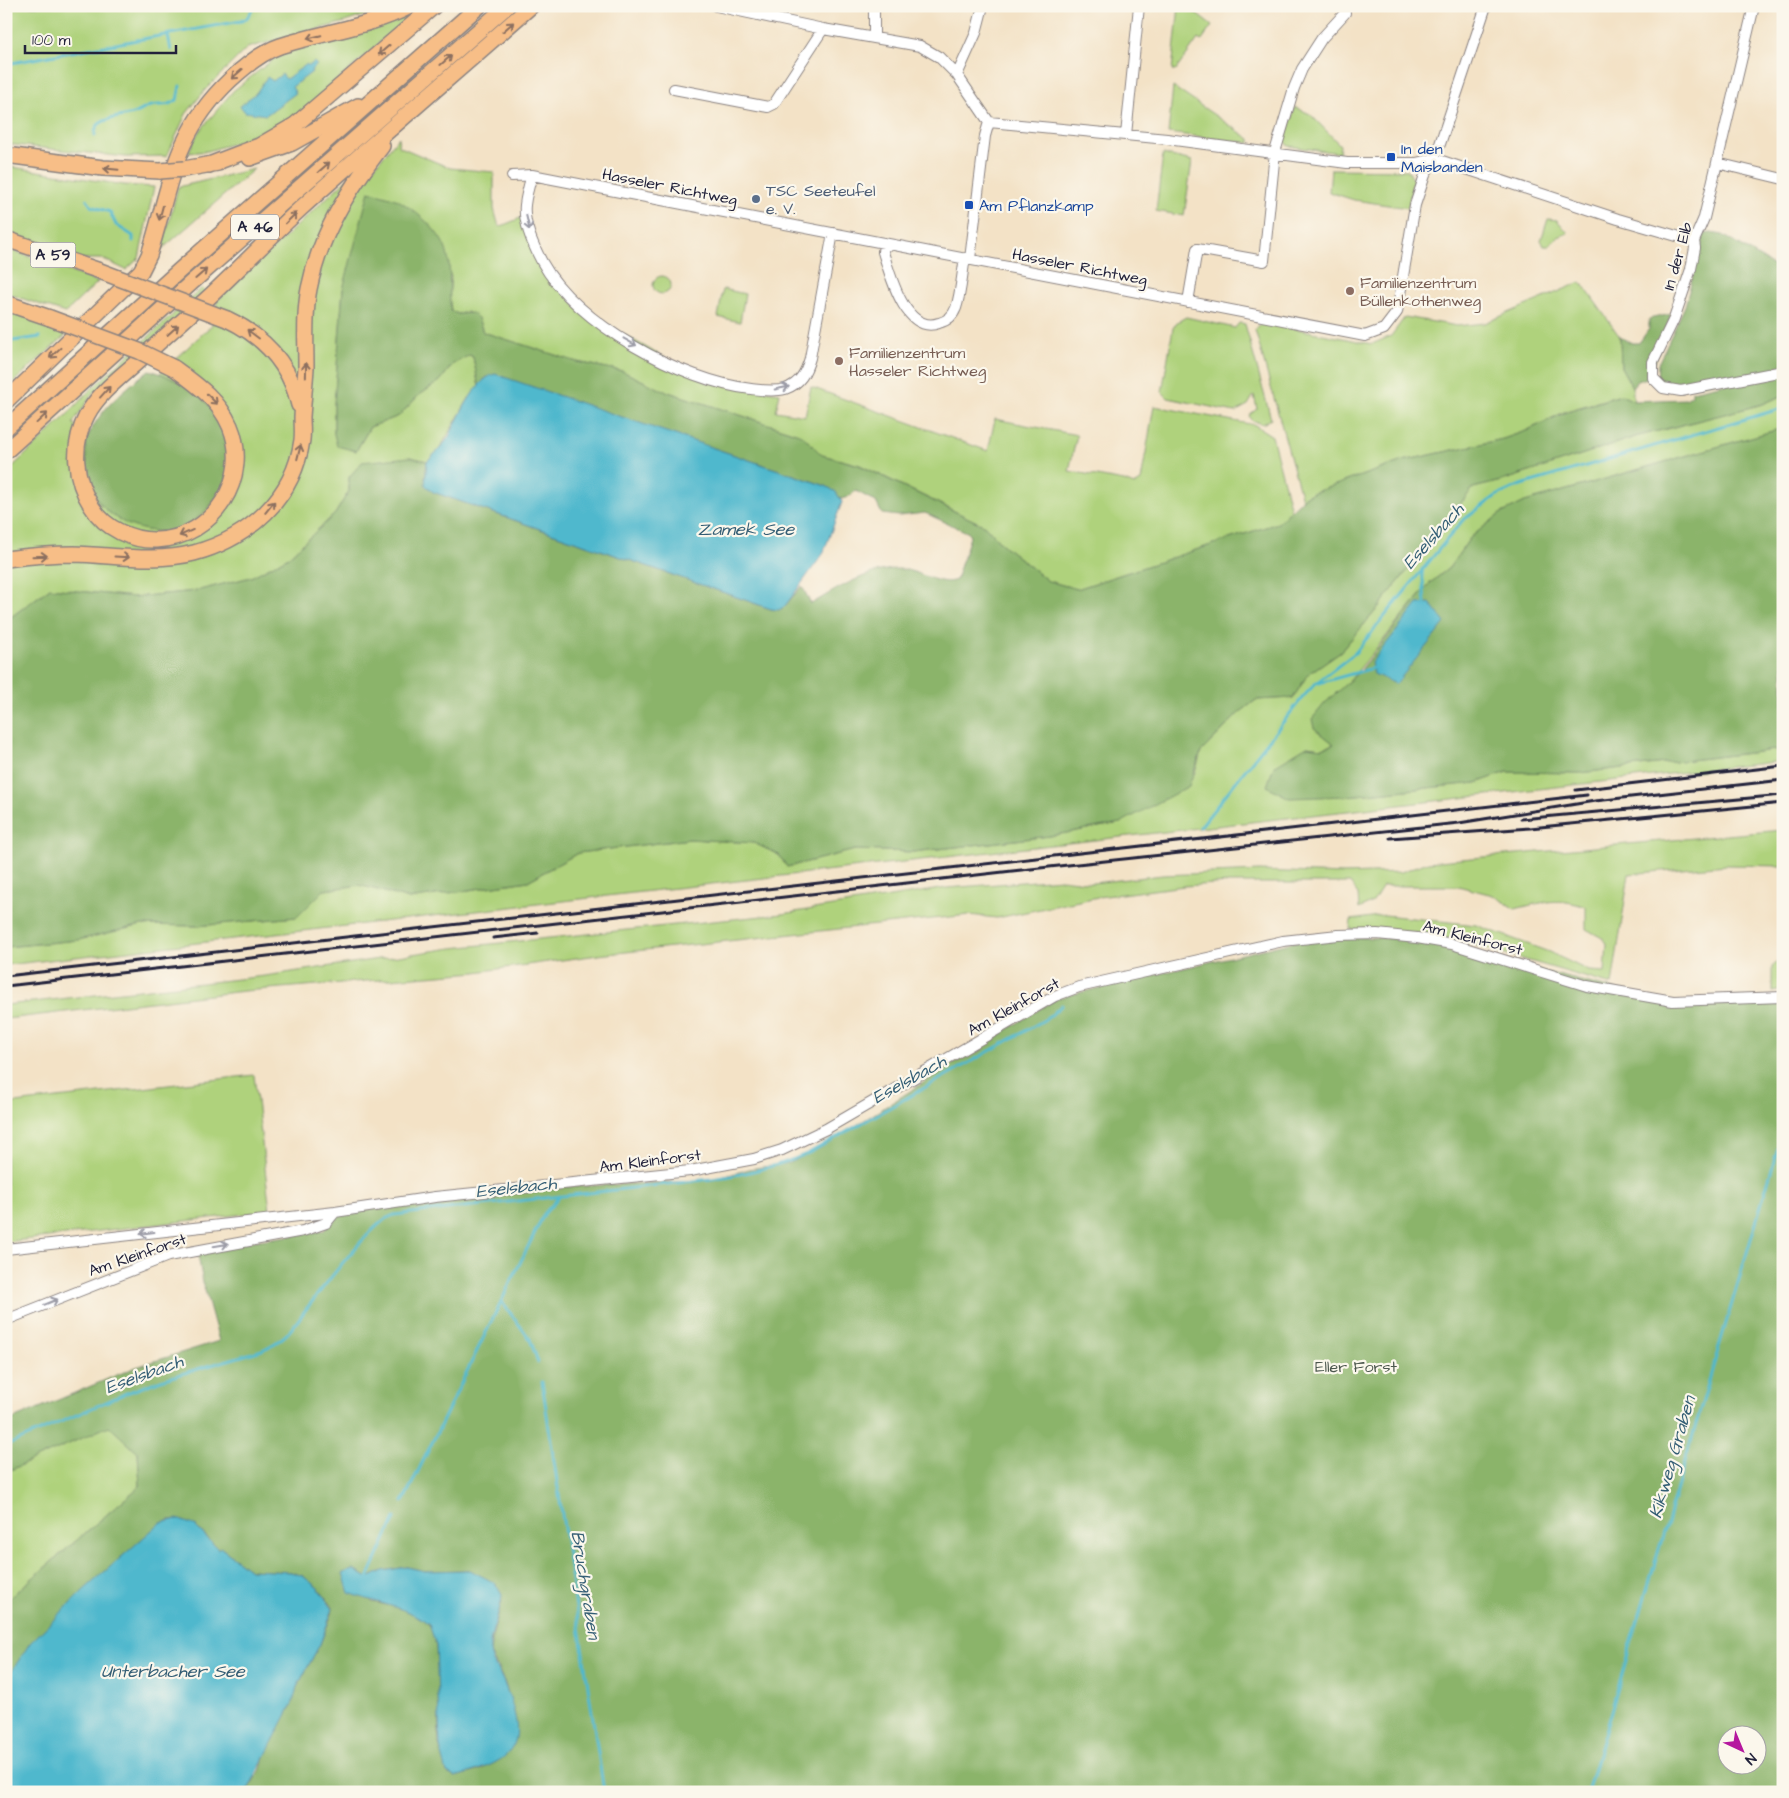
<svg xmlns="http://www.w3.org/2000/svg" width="1789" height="1798" viewBox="0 0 1789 1798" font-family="'Architects Daughter',sans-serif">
  <rect width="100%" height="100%" fill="#fbf7ec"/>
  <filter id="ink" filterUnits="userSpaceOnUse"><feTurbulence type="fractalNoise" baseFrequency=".02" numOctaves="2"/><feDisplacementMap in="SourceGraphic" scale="10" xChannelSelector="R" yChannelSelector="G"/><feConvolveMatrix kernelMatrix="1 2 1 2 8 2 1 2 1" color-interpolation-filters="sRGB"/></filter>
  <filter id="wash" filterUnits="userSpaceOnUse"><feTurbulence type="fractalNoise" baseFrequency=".0096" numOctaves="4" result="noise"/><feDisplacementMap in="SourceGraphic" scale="20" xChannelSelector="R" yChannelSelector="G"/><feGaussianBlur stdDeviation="1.12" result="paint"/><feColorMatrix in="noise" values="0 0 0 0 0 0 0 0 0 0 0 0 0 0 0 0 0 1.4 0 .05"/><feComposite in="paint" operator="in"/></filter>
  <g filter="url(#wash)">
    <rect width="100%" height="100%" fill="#f3e2c6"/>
    <path fill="#afd27b" stroke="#687a5b" d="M 24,6 L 392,6 L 345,22 L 247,48 L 205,90 L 186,114 L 167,156 L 126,157 L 6,144 L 6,10 Z
      M 1179,6 L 1186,6 L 1212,26 L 1201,41 L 1198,39 L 1176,70 L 1172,70 Z
      M 414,12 L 311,104 L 290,120 L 257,136 L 208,151 L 188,153 L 198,133 L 233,91 L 284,51 L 367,29 Z
      M 1173,87 L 1250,139 L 1250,143 L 1168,133 Z
      M 1295,107 L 1310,114 L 1340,145 L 1339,153 L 1288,146 L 1285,141 Z
      M 399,137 L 398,146 L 450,168 L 494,172 L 494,209 L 499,227 L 523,217 L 537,255 L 577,308 L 707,382 L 780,393 L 776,411 L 805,416 L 811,387 L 988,451 L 995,419 L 1077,435 L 1069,471 L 1124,481 L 1134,485 L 1141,481 L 1154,406 L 1255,425 L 1272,436 L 1291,510 L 1278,523 L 1077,589 L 1048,581 L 1002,544 L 985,526 L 860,465 L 822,455 L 802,435 L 662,390 L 622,371 L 577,362 L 483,332 L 478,318 L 467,312 L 458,314 L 451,311 L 449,298 L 451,277 L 434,230 L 397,199 L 343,289 L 334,404 L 334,434 L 356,451 L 370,427 L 399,416 L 418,396 L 440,381 L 453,364 L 469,355 L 473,357 L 479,387 L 469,398 L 439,450 L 427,461 L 410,457 L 349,477 L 349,491 L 335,514 L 287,558 L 251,577 L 196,591 L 134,597 L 50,588 L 11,617 L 6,616 L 6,473 L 67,415 L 89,391 L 202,288 L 206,292 L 93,393 L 73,423 L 87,438 L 87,479 L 101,506 L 188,387 L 160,373 L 212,325 L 217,301 L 348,178 L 361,183 Z
      M 1163,154 L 1192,161 L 1184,216 L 1156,211 Z
      M 6,166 L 124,185 L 154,187 L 139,258 L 126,270 L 103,259 L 82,259 L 6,234 Z
      M 254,169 L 162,249 L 178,187 Z
      M 1331,169 L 1408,170 L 1413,180 L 1408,208 L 1354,200 L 1329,192 Z
      M 1548,219 L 1557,220 L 1568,233 L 1556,238 L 1549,246 L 1544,246 L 1541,240 Z
      M 6,248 L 98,282 L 65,313 L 6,293 Z
      M653 285a9 9 0 1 1 18 0a9 9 0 1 1-18 0Z
      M 1581,282 L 1620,337 L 1621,367 L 1632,387 L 1634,401 L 1621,395 L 1566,411 L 1526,431 L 1503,439 L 1403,461 L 1307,495 L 1302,499 L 1255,330 L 1262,322 L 1372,344 L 1391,336 L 1405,317 L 1457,326 L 1485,323 Z
      M 723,289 L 745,294 L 740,322 L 718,317 Z
      M 6,310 L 33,319 L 66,335 L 9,386 L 6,386 Z
      M 1186,317 L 1235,328 L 1239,323 L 1245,324 L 1271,419 L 1263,424 L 1251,420 L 1249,415 L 1257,409 L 1254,395 L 1248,405 L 1235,412 L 1168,398 L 1162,392 L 1173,328 L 1177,322 Z
      M 1783,395 L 1783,428 L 1525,502 L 1500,514 L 1470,538 L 1449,568 L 1429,584 L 1347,684 L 1315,728 L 1334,744 L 1322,748 L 1307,746 L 1347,796 L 1476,783 L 1507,772 L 1580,773 L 1783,749 L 1783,761 L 6,965 L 6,947 L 78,940 L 142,925 L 197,926 L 297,917 L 324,890 L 360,885 L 409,899 L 528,881 L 578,853 L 690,839 L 754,843 L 779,855 L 787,867 L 855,850 L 913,852 L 1050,836 L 1120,823 L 1195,773 L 1201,752 L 1239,713 L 1256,700 L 1293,698 L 1308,674 L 1341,651 L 1373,614 L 1473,488 L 1502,481 L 1635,437 L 1763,404 Z
      M 1783,830 L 1783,866 L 1726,865 L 1629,874 L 1612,985 L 1461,941 L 1409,932 L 1350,929 L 1351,920 L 1385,915 L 1476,925 L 1549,952 L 1589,971 L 1605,972 L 1607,944 L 1604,939 L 1586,929 L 1586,907 C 1558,897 1543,902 1515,909 L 1493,895 L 1458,886 L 1383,886 L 1373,902 L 1359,909 L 1358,894 L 1350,883 L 1229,883 L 1184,886 L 1098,897 L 997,918 L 969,915 L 598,955 L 476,972 L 244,991 L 6,1019 L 6,1005 L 265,976 L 452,948 L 782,914 L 947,888 L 1061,879 L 1093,883 L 1163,875 L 1260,871 L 1344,874 L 1401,872 L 1428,862 Z
      M 1777,961 L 1783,962 L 1783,990 L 1772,992 L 1772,967 Z
      M 254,1075 L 270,1211 L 6,1242 L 6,1104 Z
      M 109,1425 L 138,1453 L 140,1486 L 6,1601 L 6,1472 Z"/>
    <path fill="#8bb46b" stroke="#566b53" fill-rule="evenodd" d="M 369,191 C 378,194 390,196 398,200 C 416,211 442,232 447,253 C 452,273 448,292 451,311 L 458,314 L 473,313 L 478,318 L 483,332 L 577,362 L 622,371 L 662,390 L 802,435 L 822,455 L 859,465 L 985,526 L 1002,544 L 1048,581 L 1077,589 L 1278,523 L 1307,495 L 1403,461 L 1503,439 L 1526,431 L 1566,412 L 1621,395 L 1634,401 L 1686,399 L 1692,395 L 1692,391 L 1783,371 L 1783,395 L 1763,404 L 1635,437 L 1502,481 L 1473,488 L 1373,614 L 1341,651 L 1308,674 L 1293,698 L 1256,700 L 1239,713 L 1201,752 L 1189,786 L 1120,823 L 1050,836 L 913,852 L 855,850 L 787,867 L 779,855 L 754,843 L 690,839 L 578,853 L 528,881 L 409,899 L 360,885 L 324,890 L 297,917 L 197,926 L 142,925 L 78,940 L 6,947 L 6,616 L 11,617 L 50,588 L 134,597 L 196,591 L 251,577 L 287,558 L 335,514 L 349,491 L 349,477 L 362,462 L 410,457 L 427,461 L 425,479 L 433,492 L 771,609 L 783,608 L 802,586 L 811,604 C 837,589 869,568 900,569 C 918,570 940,587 956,580 L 970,537 L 969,533 L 925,513 L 899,516 L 882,514 L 876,502 L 856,491 L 848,497 L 841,499 L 826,486 L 633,421 L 486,377 L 479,387 L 473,357 L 470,355 L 453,364 L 440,381 L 418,396 L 399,416 L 370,427 L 356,451 L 337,446 L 334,434 L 334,404 L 343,289 Z
      M 1711,233 L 1723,235 L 1783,272 L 1783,369 L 1679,389 L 1657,381 L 1658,364 L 1685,306 L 1704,234 Z
      M 1671,314 L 1650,377 L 1637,381 L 1632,387 L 1621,367 L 1620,337 L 1632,343 L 1639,343 L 1649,329 L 1649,319 Z
      M 149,370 C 183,379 216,402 226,437 C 233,460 229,483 214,501 C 205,512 196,521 183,528 C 174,532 162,533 153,531 C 116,527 83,499 86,459 C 86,452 85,443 88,436 C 101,408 125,389 149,370 Z
      M 1783,428 L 1783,749 L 1580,773 L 1507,772 L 1476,783 L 1347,796 L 1289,798 L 1267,786 L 1274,766 L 1307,746 L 1322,748 L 1334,744 L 1314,728 L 1312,719 L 1325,703 L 1361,670 L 1429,584 L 1449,568 L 1470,538 L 1500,514 L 1525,502 Z
      M 1339,937 L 1416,939 L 1672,1004 L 1783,1000 L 1783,1792 L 246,1792 L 260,1771 L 268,1749 L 293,1702 L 297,1687 L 320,1644 L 332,1614 L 333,1607 L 318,1588 L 303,1576 L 291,1572 L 250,1570 L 221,1548 L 218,1549 C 202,1533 193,1518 168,1520 L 6,1680 L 6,1601 L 140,1486 L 138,1453 L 109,1426 L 6,1472 L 6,1422 L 136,1367 L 219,1341 L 203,1283 L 197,1249 L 323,1231 L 342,1213 L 435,1200 L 563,1187 L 712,1180 L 749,1169 L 789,1163 L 822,1147 L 1057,998 L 1298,941 ZM 407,1567 L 425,1571 L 470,1570 L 502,1601 L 492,1637 L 490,1653 L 504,1681 L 513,1709 L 516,1735 L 484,1769 L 455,1777 L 447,1773 C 446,1763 441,1754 439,1744 C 437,1720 443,1639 428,1624 C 416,1610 389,1605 372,1602 L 354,1570 L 368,1578 L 383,1571 ZM 1726,1736 L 1756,1736 L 1756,1766 L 1726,1766 Z"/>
    <path fill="#4fb8cd" stroke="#386d84" d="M 314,62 L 317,65 L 311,70 L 312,72 L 292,87 L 296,93 L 266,115 L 245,112 L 240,106 L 256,93 L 267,77 L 273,81 L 282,74 L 286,79 L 307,64 L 309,66 Z
      M 495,374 L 826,486 L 836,492 L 842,502 L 823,554 L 785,606 L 779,610 L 771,609 L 433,492 L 425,485 L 427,461 C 435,454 442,447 448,438 C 457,422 475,378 495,374 Z
      M 1430,603 L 1445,623 L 1396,684 L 1374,674 L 1371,663 L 1418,604 Z
      M 177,1519 L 197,1526 L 196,1527 L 218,1549 L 220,1547 L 250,1570 L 291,1572 L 303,1576 L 318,1588 L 333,1609 L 320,1644 L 297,1687 L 293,1702 L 250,1786 L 246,1792 L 6,1792 L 6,1680 L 30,1643 L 85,1589 L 160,1523 Z
      M 407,1567 L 425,1571 L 470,1570 L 495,1583 L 502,1595 C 501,1613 488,1634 490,1651 C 491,1663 500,1672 504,1683 C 530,1746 517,1760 455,1777 L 447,1773 L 440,1747 L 436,1645 L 429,1624 C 409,1607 374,1603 349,1593 L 343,1573 L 354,1570 L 368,1578 L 383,1571 Z"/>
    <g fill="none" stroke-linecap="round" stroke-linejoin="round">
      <path stroke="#4fb8cd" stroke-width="3" d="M 168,35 L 171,50
        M 6,64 L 241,21 L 246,19 L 255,6
        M 95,135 C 93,116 124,118 136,113 C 142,111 145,107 151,106 C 161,104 168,107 177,100 L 180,86
        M 87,199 L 91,206 L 110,212 L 116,225 L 133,236 L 133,241
        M 6,342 L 40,337
        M 1422,569 L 1425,603
        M 1319,683 L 1373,668
        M 1200,827 L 1303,697 L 1316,683 L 1355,653 L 1462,521 L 1496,496 L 1518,486 L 1783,408
        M 501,1301 L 530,1339 L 538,1362
        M 542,1382 L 604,1792
        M 6,1446 L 124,1394 L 161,1380 L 262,1350 C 291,1337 292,1326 311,1303 C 333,1275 358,1241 385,1219 L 394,1215 L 712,1179 C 746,1174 777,1167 809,1153 L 1027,1030 L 1049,1017 L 1062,1005
        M 403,1502 L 544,1214 L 559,1197
        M 368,1578 L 395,1518
        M 1587,1792 L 1783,1131"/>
    </g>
  </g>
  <g filter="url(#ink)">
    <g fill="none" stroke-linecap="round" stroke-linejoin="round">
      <defs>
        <path id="minor" d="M 716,6 L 823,29 L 920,46 L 939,57 L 957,75 L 989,122 L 1167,139 L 1347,163 L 1416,163 L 1433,159 L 1442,161 L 1618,219 L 1694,241
          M 1754,6 L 1704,218 L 1694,241 L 1695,248 L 1691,269 L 1674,319 L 1653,362 L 1653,378 L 1663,388 L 1681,391 L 1783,371
          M 874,37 L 874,6
          M 957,75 L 976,33 L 983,6
          M 674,89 L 768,107 L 774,104 L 823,29
          M 1126,135 L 1139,6
          M 1717,163 L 1783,179
          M 532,175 C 529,185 526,195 525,205 C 523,223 534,247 542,262 C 576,324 682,381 751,389 C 761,390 774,392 785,389 C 800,384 806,372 810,358 L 833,233
          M 512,176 L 532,175 L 1365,336 L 1384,329 L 1397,312 L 1415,205 L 1425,175 L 1439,147 L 1486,6
          M 884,243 L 883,252 C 890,274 905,335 939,323 C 947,321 953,316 956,308 C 961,293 962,274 965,258
          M 970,259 L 985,136 L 989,122
          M 1188,302 L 1197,249 L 1264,261 L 1275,152 L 1294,88 L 1302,69 L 1322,38 L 1345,13
          M 6,1249 L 335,1212 L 435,1197 L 690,1171 L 754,1159 L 782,1150 L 826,1129 L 1055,996 L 1079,987 L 1283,941 L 1338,935 L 1377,934 L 1417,938 L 1452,944 L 1587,986 L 1673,1001 L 1783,997
          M 6,1320 L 168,1256 L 303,1231 L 326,1223 L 335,1212"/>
        <path id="highway" d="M 6,155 L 103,168 L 160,171
          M 250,158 L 292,143 L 358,106
          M 209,165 L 259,146 L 295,125 L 434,6
          M 184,169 L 218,163
          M 6,239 L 100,271
          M 6,303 L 50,318
          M 227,319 C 265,337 290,364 299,405
          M 174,368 C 196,384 219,400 230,426 C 252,478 213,538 157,540 C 133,541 105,529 92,507 C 74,479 71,445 87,415 C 98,394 118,379 136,363 C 160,341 184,320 208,298 C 239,269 269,238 300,209 C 376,140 454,74 531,6
          M 6,401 L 141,271 L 149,255 C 171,185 173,134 230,80 C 244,67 262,52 280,46 C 323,32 370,27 410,6
          M 6,428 L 179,271 L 479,6
          M 6,451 L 191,283 L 507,6
          M 6,559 C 29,556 51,554 74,554 C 114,555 155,563 194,553 C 249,538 294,498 302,440 C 303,432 302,424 302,417 C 303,401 305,384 306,368 C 306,342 304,314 309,289 C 320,234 348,190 382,146"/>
      </defs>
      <use href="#minor" stroke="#8a8280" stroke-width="12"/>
      <use href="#highway" stroke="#8a8280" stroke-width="18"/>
      <use href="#minor" stroke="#fff" stroke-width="10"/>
      <use href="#highway" stroke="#f7be87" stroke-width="15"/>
      <path stroke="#22223b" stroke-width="3" d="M 1576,790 L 1783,766
        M 1521,819 L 1783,795
        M 1390,838 L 1530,828 L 1783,803
        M 493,938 L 538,933
        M 6,976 L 1587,795
        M 6,986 L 1012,871 L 1459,823 L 1595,801 L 1783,780"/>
      <defs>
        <path id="highway-bridge" d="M 160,171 L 184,169
          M 100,271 L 227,319
          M 50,318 L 139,351 L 174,368"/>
      </defs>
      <use href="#highway-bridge" stroke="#8a8280" stroke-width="18" stroke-linecap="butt"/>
      <use href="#highway-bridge" stroke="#f7be87" stroke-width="15"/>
    </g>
    <defs><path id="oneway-shaft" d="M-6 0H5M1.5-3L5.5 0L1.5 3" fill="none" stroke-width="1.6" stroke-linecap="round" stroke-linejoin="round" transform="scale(1.25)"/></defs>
    <g stroke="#8c7061">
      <use href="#oneway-shaft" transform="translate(508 27) rotate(-41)"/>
      <use href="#oneway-shaft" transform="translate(314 37) rotate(167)"/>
      <use href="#oneway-shaft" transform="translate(384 50) rotate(139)"/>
      <use href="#oneway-shaft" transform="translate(446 60) rotate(-41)"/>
      <use href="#oneway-shaft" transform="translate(237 74) rotate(139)"/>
      <use href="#oneway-shaft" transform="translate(324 167) rotate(-41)"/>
      <use href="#oneway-shaft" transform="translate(111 169) rotate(-175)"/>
      <use href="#oneway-shaft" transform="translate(161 213) rotate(105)"/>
      <use href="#oneway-shaft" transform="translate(291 218) rotate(-44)"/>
      <use href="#oneway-shaft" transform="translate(201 274) rotate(-41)"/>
      <use href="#oneway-shaft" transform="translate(173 330) rotate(-42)"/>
      <use href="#oneway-shaft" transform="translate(253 334) rotate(-143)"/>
      <use href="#oneway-shaft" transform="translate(55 353) rotate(137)"/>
      <use href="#oneway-shaft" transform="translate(306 370) rotate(-89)"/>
      <use href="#oneway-shaft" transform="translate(105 392) rotate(-48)"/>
      <use href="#oneway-shaft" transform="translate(212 399) rotate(45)"/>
      <use href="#oneway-shaft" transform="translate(42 418) rotate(-43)"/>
      <use href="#oneway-shaft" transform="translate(299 452) rotate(-76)"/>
      <use href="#oneway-shaft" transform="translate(270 507) rotate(-51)"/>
      <use href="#oneway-shaft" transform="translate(186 533) rotate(156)"/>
      <use href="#oneway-shaft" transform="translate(40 556) rotate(-2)"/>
      <use href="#oneway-shaft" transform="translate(122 557) rotate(3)"/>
    </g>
    <g stroke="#9c9ca7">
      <use href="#oneway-shaft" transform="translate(528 223) rotate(77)"/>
      <use href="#oneway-shaft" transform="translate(630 342) rotate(29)"/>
      <use href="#oneway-shaft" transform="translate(782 388) rotate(-12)"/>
      <use href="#oneway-shaft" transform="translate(147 1233) rotate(173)"/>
      <use href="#oneway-shaft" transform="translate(221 1245) rotate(-10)"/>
      <use href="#oneway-shaft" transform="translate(51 1302) rotate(-22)"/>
    </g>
  </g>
  <g fill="#1a4fb4" stroke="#fbf7ec" stroke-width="2">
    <rect x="1386" y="152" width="10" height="10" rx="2.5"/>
    <rect x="964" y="200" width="10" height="10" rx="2.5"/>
  </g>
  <circle fill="#5c6f8a" stroke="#fbf7ec" stroke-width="2" cx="756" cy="199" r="5"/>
  <g fill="#8d6e63" stroke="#fbf7ec" stroke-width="2">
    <circle cx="1350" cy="291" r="5"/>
    <circle cx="839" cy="361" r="5"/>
  </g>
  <g text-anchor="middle" stroke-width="4.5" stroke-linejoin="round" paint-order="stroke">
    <g fill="#fbf7ec" stroke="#636270" stroke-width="1">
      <rect x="231" y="214.5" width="48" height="25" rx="4"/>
      <rect x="30.5" y="242.5" width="45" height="25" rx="4"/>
    </g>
    <g font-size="15" font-weight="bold" fill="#22223b">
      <text x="255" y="232">A 46</text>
      <text x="53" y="260">A 59</text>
    </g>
    <g font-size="16" fill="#164399" stroke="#fbf7ec" text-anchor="start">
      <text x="1401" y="154">In den<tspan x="1401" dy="18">Maisbanden</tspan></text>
      <text x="979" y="211">Am Pflanzkamp</text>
    </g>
    <g font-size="16" fill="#22223b" stroke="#fbf7ec">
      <text transform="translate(670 186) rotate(11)" y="6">Hasseler Richtweg</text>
      <text transform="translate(1677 256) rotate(-74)" y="6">In der Elb</text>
      <text transform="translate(1080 266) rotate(11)" y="6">Hasseler Richtweg</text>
      <text transform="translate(1473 937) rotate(14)" y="6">Am Kleinforst</text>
      <text transform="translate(1013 1006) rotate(-29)" y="6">Am Kleinforst</text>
      <text transform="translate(650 1160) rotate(-7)" y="6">Am Kleinforst</text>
      <text transform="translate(137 1254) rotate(-19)" y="6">Am Kleinforst</text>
    </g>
    <g font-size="16" fill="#4e5e75" stroke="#fbf7ec" text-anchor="start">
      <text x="766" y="196">TSC Seeteufel<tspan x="766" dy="18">e. V.</tspan></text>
    </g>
    <g font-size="16" fill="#785e54" stroke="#fbf7ec" text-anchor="start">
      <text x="1360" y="288">Familienzentrum<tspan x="1360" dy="18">Büllenkothenweg</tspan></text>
      <text x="849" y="358">Familienzentrum<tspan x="849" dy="18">Hasseler Richtweg</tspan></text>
    </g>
    <g font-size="16" fill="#4c574e" stroke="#fbf7ec">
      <text x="1356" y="1372">Eller Forst</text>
    </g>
    <g font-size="18" font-style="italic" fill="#345e75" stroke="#fbf7ec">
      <text x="746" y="535">Zamek See</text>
      <text transform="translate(1433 536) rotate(-48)" y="6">Eselsbach</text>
      <text transform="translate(909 1079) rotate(-29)" y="6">Eselsbach</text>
      <text transform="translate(516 1187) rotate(-6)" y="6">Eselsbach</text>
      <text transform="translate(144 1374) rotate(-20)" y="6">Eselsbach</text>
      <text transform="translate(1672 1457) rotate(-74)" y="6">Kikweg Graben</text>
      <text transform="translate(586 1585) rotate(81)" y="6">Bruchgraben</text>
      <text x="173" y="1677">Unterbacher See</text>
    </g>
  </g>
  <rect width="1789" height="1798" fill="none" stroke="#fbf7ec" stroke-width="25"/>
  <g transform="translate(1742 1750) rotate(136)"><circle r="24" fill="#fbf7ec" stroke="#a4a2a5"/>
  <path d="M0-4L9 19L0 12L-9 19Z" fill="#b5179e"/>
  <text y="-8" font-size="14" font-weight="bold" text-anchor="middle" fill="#22223b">N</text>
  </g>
  <path d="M25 45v8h151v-8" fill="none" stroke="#22223b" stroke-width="2.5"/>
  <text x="32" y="45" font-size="15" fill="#22223b" stroke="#fbf7ec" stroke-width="4" paint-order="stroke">100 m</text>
</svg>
